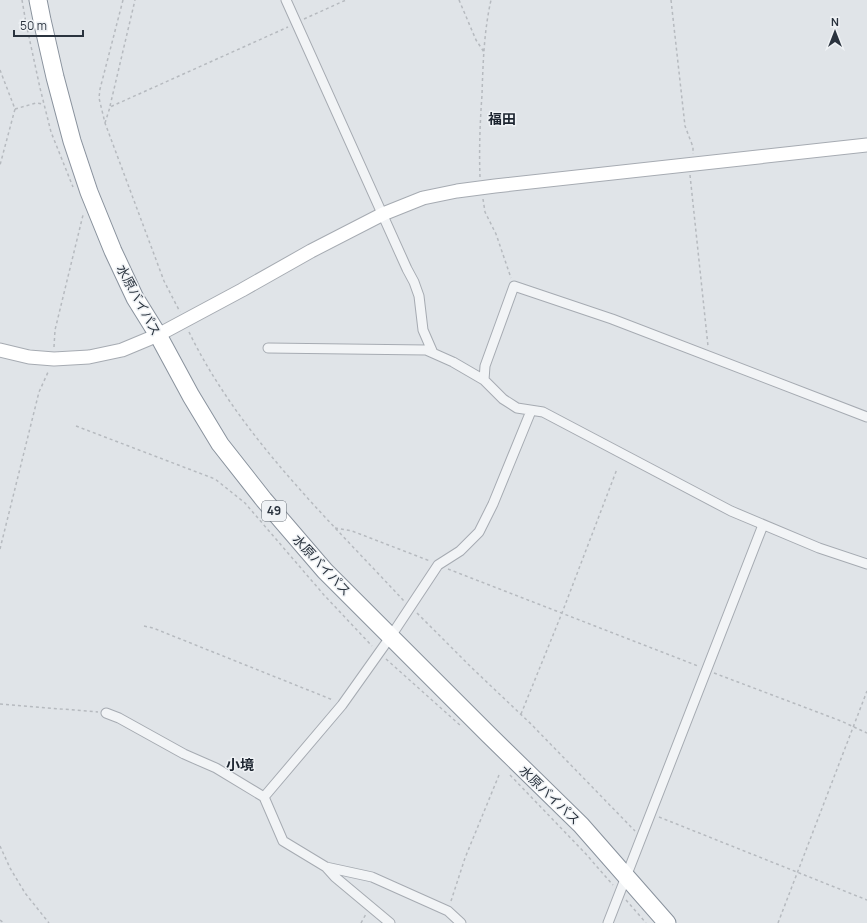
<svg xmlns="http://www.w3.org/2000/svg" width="867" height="923" viewBox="0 0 867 923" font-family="Manrope,'Noto Sans JP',sans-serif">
  <rect width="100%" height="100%" fill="#e0e4e8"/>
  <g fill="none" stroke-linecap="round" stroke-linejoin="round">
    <defs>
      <path id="street" d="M 286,0 L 407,269 L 414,282 L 419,296 L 423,330 L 433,353
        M 268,348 L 426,350 L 453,362 L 484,380 L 503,399 L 517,408 L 543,412 L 731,511 L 819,548 L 867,564
        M 484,380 L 485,366 L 514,286 L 612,319 L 867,417
        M 106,713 L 119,718 L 184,754 L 216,768 L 264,797 L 283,841 L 326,867 L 372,877 L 448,911 L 461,923
        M 264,797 L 342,705 L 391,636 L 438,565 L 460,551 L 479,532 L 493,504 L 531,411
        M 326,867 L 335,877 L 390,923
        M 608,923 L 763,525"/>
      <path id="secondary" d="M 0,350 L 29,357 L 54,359 L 89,357 L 122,350 L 158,335 L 242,290 L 311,251 L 383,214 L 423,198 L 457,191 L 495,186 L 867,145"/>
      <path id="highway" d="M 38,0 L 42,20 L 55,77 L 72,141 L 89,192 L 113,251 L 135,298 L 158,335 L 191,396 L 220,444 L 264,500 L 325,571 L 489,735 L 581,825 L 667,923"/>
    </defs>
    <use href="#street" stroke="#a6abb2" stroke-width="11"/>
    <use href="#secondary" stroke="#a6abb2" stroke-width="15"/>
    <use href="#highway" stroke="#89929d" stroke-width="19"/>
    <path stroke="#b6babf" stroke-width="1.5" stroke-dasharray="3 3" stroke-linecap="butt" d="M 22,0 L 26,23 L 40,88 L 51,132 L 73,187
      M 123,0 L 100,89 L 99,98 L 105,123 L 164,281 L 180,312
      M 459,0 L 476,40 L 484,52
      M 671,0 L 685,126 L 693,147 L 693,154
      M 304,19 L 346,0
      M 0,70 L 15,109 L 0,165
      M 110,106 L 135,0
      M 15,109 L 36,103 L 44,104
      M 105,123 L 110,107 L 288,27
      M 690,175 L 708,346
      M 480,177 C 479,150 480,122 482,95 C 483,63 484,31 491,0
      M 483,199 L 485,212 L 496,234 L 511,278
      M 189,332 C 239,435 327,518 404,601
      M 54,347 L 55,330 L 83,215
      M 76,426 L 215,479 L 245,503 L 324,595 L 372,646
      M 335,528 L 352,531 L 430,561
      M 0,549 L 39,392 L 49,370
      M 448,569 L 698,666
      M 417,613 L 472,668 L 531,724 L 635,831
      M 144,626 L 153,628 L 333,700
      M 386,659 L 461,726
      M 714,673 L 841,721 L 867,733
      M 0,704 L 98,712
      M 521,714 L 562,613 L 617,469
      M 510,775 L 585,853 L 613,885
      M 659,817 L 867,900
      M 0,846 L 10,868 L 25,893 L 49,923
      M 626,900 L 646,923
      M 451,901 L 465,858 L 499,775
      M 0,920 L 4,923
      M 361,923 L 366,914
      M 778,923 L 867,691"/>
    <use href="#street" stroke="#f2f4f6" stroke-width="9"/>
    <use href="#secondary" stroke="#fff" stroke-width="13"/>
    <use href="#highway" stroke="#fff" stroke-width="17"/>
  </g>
  <g text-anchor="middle" stroke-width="3" stroke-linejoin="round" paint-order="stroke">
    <rect fill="#eff2f5" stroke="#656c75" stroke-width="1" x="262" y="501" width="24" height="20" rx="3"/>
    <g font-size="12" font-weight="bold" fill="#2a333e">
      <text x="274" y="515">49</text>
    </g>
    <g font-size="13" fill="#2a333e" stroke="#eff2f5">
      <text transform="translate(139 300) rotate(62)" y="5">水原バイパス</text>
      <text transform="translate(322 565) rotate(47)" y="5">水原バイパス</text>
      <text transform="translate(550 795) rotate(44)" y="5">水原バイパス</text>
    </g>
    <g font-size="14" font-weight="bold" fill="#1c242f" stroke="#eff2f5">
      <text x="502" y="124">福田</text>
      <text x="240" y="770">小境</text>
    </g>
  </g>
  <g transform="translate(835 32)" stroke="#eff2f5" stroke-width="3" paint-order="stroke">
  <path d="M0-3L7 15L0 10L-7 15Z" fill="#2a333e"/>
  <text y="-6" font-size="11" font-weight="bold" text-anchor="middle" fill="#2a333e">N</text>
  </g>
  <path d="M14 30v6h69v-6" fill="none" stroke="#2a333e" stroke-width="2"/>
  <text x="20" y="30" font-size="12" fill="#2a333e" stroke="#eff2f5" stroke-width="3" paint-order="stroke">50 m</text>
</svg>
